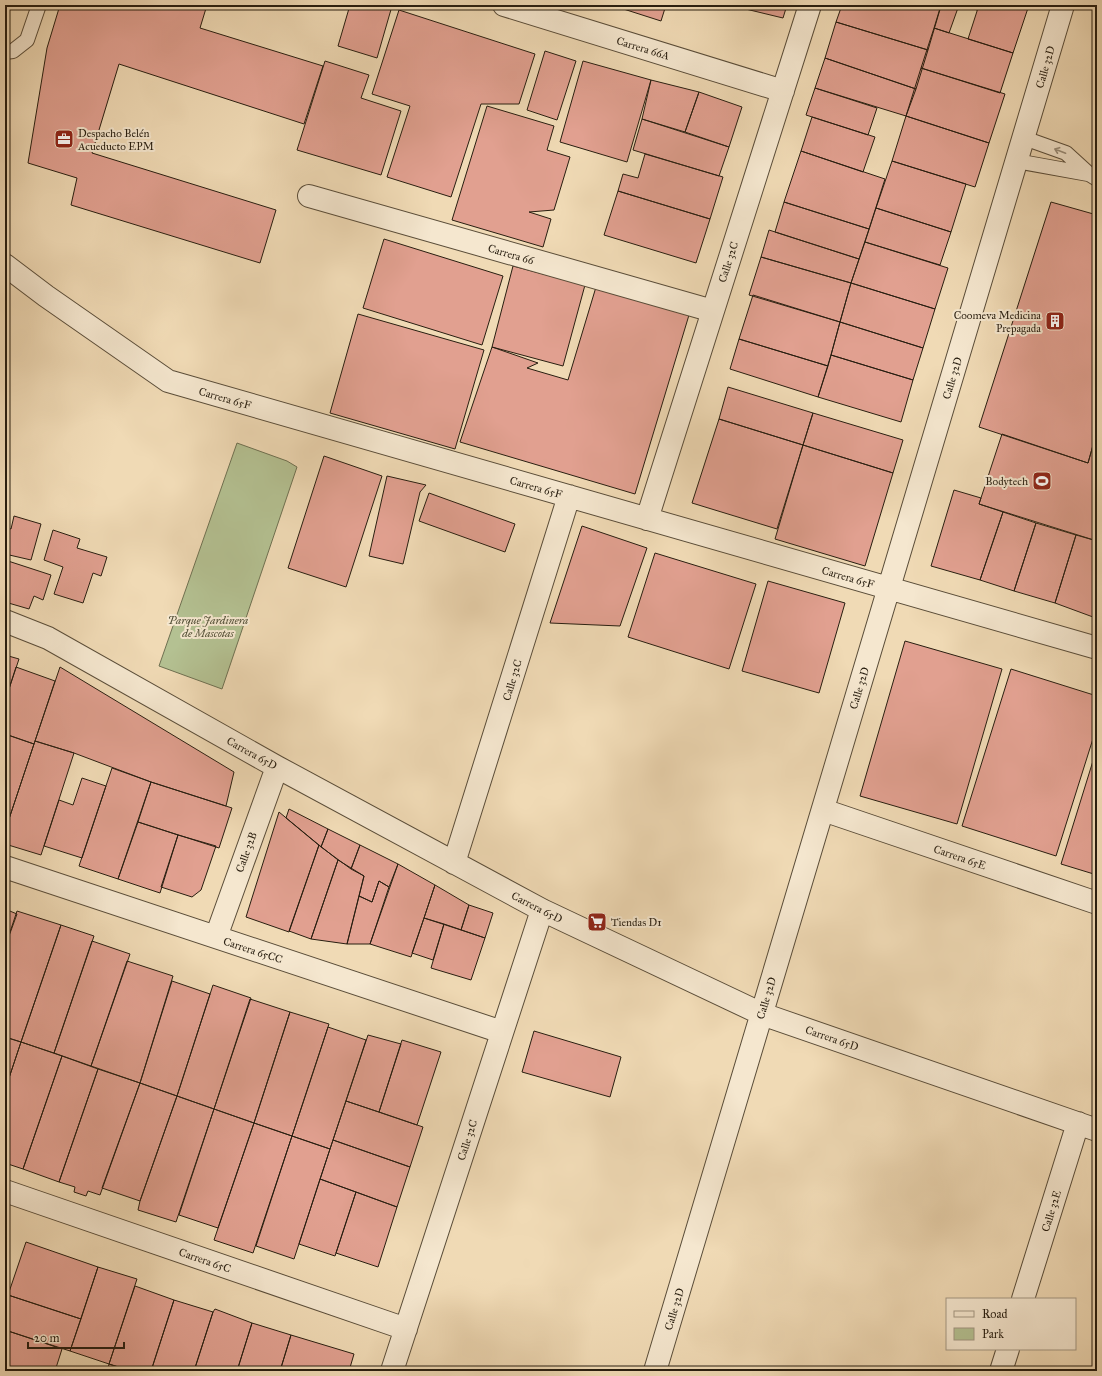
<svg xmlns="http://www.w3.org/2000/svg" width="1102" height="1376" viewBox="0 0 1102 1376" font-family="'IM FELL Great Primer',serif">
  <rect width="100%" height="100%" fill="#f0dab5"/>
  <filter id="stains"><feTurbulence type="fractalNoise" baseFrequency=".005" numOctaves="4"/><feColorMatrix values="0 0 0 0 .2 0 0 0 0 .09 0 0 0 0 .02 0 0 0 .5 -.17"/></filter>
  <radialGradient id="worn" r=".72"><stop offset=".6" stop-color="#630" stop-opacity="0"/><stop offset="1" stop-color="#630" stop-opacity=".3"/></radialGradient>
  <path fill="#b4c192" stroke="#6e7051" d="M 237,443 L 287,461 L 297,467 L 222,689 L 159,666 Z"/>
  <path fill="#e1a090" stroke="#281e10" d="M 60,5 L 207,5 L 200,28 L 323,66 L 304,124 L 119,64 L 92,153 L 276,210 L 260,263 L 71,205 L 77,178 L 28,163 L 47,48 Z
    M 350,5 L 388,5 L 392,6 L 377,58 L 338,46 Z
    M 611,5 L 666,5 L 661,21 Z
    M 729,5 L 787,5 L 783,18 Z
    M 842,5 L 939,5 L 941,6 L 928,50 L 836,22 Z
    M 941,5 L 959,5 L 949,33 L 934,28 Z
    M 962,5 L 979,5 L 977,10 Z
    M 979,5 L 1029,5 L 1013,53 L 968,39 Z
    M 399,10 L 535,54 L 519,104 L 481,104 L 451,197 L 387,177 L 410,106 L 372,94 Z
    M 836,22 L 928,50 L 916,89 L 825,58 Z
    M 934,28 L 1013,53 L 1000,93 L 921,68 Z
    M 545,51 L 576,61 L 557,120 L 527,110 Z
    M 825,58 L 916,89 L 906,116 L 815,88 Z
    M 325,61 L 369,75 L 361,98 L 401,111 L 381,175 L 297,150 Z
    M 583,61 L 651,80 L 627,162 L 560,142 Z
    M 921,68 L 1005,94 L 989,143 L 906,116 Z
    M 651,80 L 699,92 L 685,132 L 642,119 Z
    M 815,88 L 877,108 L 868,135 L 806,115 Z
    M 699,92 L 742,107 L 729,147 L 685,132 Z
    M 487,106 L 554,126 L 547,150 L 570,157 L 554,210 L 529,212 L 551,219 L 543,247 L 452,220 Z
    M 906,116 L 989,143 L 975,187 L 892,161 Z
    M 812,117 L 875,137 L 863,172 L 801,151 Z
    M 642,119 L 729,147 L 719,176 L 633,150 Z
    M 801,151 L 885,179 L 869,229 L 784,202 Z
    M 645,154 L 723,177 L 710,219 L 618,191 L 623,174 L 638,178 Z
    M 892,161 L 966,184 L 951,232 L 876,208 Z
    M 618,191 L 710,219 L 696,263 L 604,235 Z
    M 784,202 L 869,229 L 859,259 L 775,232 Z
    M 1051,202 L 1097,215 L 1097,431 L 1088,463 L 979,427 Z
    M 876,208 L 951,232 L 940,265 L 865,242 Z
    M 769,230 L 859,259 L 851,283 L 761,257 Z
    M 384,239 L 503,276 L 482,345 L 363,308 Z
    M 865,242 L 948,268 L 935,309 L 851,283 Z
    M 761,257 L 851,283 L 840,322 L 749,295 Z
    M 513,266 L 585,285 L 563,366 L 492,347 Z
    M 851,283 L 935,309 L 923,348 L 840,322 Z
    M 596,287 L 689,315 L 635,494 L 460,442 L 492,347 L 538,363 L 527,368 L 568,380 Z
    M 753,295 L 840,322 L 828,366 L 739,339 Z
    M 358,314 L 484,350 L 455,449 L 330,413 Z
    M 840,322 L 923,348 L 913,380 L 831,355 Z
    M 739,339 L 828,366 L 818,397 L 730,369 Z
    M 831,355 L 913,380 L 901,422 L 818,397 Z
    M 728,387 L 813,413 L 803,445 L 719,419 Z
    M 813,413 L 903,440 L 893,473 L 803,445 Z
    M 719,419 L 803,445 L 777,529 L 692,503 Z
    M 1097,431 L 1097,541 L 979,504 L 1002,434 L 1088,463 Z
    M 803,445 L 893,473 L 865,566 L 775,539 Z
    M 324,456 L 382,476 L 346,587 L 288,568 Z
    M 387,476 L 426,485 L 420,492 L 403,564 L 369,556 Z
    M 954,490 L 981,498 L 979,504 L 1003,512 L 980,580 L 931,566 Z
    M 429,493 L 515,524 L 505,552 L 419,521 Z
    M 1003,512 L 1036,523 L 1014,591 L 980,580 Z
    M 14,516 L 41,524 L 31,560 L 5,554 L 5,527 L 11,529 Z
    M 1036,523 L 1076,535 L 1055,603 L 1014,591 Z
    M 582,526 L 647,548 L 620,626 L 550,623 Z
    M 53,530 L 80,539 L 77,548 L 107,557 L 101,576 L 93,573 L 83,603 L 54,594 L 63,567 L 44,560 Z
    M 1076,535 L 1097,541 L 1097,605 L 1093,617 L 1055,603 Z
    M 655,553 L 756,584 L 729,669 L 628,637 Z
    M 5,560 L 51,575 L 43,600 L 34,596 L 29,609 L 5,602 Z
    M 768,581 L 845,603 L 819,693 L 742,671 Z
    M 1097,605 L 1097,618 L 1093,617 Z
    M 905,641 L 1002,669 L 957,824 L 860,796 Z
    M 5,655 L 19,659 L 5,701 Z
    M 16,667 L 55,681 L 34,744 L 5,734 L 5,701 Z
    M 60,667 L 234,772 L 226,806 L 151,782 L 74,753 L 35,741 Z
    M 1011,669 L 1097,696 L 1097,726 L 1056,856 L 962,826 Z
    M 5,734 L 34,744 L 5,831 Z
    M 35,741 L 74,753 L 41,855 L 5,844 L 5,831 Z
    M 1097,748 L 1097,875 L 1061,864 Z
    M 112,768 L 151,782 L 118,879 L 79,866 Z
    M 82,778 L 106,786 L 82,858 L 44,846 L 59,800 L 73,805 Z
    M 151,782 L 232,808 L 219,848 L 138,822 Z
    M 289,809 L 328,829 L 321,847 L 286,818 Z
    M 279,812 L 319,845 L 289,932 L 246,917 Z
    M 138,822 L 178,835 L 160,893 L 118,879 Z
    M 328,829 L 360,845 L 351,869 L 321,847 Z
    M 178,835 L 216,846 L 201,890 L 192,897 L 161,887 Z
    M 319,845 L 338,860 L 311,939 L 289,931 Z
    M 360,845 L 398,864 L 389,887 L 379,881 L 372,902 L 359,896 L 364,876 L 351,869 Z
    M 338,860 L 364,876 L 347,944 L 311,939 Z
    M 398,864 L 435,885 L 411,957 L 370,944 Z
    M 379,881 L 389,887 L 370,944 L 347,944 L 359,896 L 372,902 Z
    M 435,885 L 469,905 L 461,930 L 424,918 Z
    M 469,905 L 493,913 L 485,938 L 461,930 Z
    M 5,909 L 17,914 L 5,947 Z
    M 17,911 L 61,925 L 21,1042 L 5,1037 L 5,947 Z
    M 424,918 L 444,924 L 433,960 L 412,953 Z
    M 444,924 L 485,938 L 471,980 L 431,968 Z
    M 61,925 L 94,936 L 54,1053 L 21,1042 Z
    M 92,941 L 130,954 L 91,1066 L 54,1053 Z
    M 127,961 L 173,976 L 140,1083 L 91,1066 Z
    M 172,981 L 210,994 L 177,1096 L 140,1083 Z
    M 213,985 L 251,998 L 214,1109 L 177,1096 Z
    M 250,999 L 290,1012 L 254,1123 L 214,1109 Z
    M 290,1012 L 329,1024 L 292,1136 L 254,1123 Z
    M 328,1027 L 366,1040 L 330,1149 L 292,1136 Z
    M 534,1031 L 621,1057 L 610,1097 L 522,1072 Z
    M 368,1035 L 401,1044 L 379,1112 L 346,1101 Z
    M 5,1037 L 21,1042 L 5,1090 Z
    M 402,1040 L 441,1052 L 417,1125 L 379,1112 Z
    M 21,1042 L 62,1056 L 23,1169 L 5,1163 L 5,1090 Z
    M 62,1056 L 98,1069 L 59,1182 L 23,1169 Z
    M 98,1069 L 140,1083 L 100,1195 L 88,1191 L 86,1196 L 74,1192 L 75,1187 L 59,1182 Z
    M 140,1083 L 177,1096 L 140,1201 L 102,1188 Z
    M 177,1096 L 214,1109 L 176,1222 L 138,1210 L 140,1201 Z
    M 346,1101 L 423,1127 L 410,1167 L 333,1140 Z
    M 214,1109 L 254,1123 L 218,1228 L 179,1215 Z
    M 254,1123 L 292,1136 L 253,1253 L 214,1240 Z
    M 292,1136 L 330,1149 L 294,1259 L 256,1246 Z
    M 333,1140 L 410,1167 L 397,1207 L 320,1179 Z
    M 320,1179 L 356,1192 L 335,1256 L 299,1244 Z
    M 356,1192 L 397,1207 L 378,1267 L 336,1253 Z
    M 26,1242 L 98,1267 L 81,1319 L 8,1295 Z
    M 98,1267 L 137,1279 L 109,1364 L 70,1351 Z
    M 135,1286 L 174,1300 L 151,1371 L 131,1371 L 109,1364 Z
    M 8,1295 L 81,1319 L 70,1351 L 5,1330 L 5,1305 Z
    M 174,1300 L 213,1312 L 194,1371 L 151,1371 Z
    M 215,1309 L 252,1323 L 237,1371 L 194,1371 L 213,1312 Z
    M 252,1323 L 291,1335 L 280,1371 L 237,1371 Z
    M 5,1330 L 62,1349 L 55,1371 L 5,1371 Z
    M 291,1335 L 354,1354 L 349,1371 L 280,1371 Z
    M 109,1364 L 131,1371 L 107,1371 Z"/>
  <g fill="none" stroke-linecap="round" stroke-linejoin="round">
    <defs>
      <path id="service" d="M 5,52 L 13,51 L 27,40 L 39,5
        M 1024,138 L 1066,153 L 1089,174 L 1097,179
        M 1016,161 L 1088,174"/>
      <path id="minor" d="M 504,5 L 783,91
        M 309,196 L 713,311
        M 5,265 L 46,296 L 168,381 L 1097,648
        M 647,519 L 810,5
        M 5,621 L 48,638 L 277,767 L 542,910 L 762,1014 L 1097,1130
        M 823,810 L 1097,903
        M 454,863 L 569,496
        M 5,867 L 502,1032
        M 216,937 L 277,767
        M 5,1191 L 406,1329
        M 1023,1299 L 1078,1123
        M 392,1371 L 542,910
        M 655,1371 L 1063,5
        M 1001,1371 L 1008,1349"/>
    </defs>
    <use href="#service" stroke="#5a4d39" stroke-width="16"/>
    <use href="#minor" stroke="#5a4d39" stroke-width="24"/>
    <use href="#service" stroke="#f5e7cf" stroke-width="14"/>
    <use href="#minor" stroke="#f5e7cf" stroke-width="22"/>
  </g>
  <defs><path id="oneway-shaft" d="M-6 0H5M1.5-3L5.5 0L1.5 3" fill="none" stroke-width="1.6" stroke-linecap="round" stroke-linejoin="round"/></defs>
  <use stroke="#998d79" href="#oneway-shaft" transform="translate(1060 151) rotate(-159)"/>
  <defs>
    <symbol id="office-square" viewBox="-11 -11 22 22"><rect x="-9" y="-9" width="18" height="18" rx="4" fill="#8f2418" stroke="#f5e7cf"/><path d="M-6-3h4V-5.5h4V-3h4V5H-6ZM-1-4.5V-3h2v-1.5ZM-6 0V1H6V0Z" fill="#fff"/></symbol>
    <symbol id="building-square" viewBox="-11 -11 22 22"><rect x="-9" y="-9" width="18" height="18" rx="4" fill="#8f2418" stroke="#f5e7cf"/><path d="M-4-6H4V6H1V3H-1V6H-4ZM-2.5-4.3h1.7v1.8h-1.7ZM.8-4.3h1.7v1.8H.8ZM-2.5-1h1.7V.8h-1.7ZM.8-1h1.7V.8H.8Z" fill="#fff"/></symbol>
    <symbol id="stadium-square" viewBox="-11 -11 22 22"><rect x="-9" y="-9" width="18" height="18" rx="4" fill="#8f2418" stroke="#f5e7cf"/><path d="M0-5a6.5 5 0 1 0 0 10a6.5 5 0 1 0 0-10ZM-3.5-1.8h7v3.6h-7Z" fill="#fff"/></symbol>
    <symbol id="supermarket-square" viewBox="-11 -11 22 22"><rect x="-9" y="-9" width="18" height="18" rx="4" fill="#8f2418" stroke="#f5e7cf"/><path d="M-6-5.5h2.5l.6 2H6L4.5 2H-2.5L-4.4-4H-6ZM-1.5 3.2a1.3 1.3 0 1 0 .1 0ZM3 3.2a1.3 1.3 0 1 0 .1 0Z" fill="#fff"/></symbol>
  </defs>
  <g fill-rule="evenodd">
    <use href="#office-square" x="53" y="128" width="22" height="22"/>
    <use href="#building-square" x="1044" y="310" width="22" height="22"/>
    <use href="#stadium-square" x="1031" y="470" width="22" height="22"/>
    <use href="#supermarket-square" x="586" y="911" width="22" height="22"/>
  </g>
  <g text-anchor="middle" stroke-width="4" stroke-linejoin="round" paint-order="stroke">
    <g font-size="11" fill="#281e10" stroke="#f5e7cf">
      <text transform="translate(643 48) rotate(17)" y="4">Carrera 66A</text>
      <text transform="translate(1045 67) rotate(-74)" y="4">Calle 32D</text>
      <text transform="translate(511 254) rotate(16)" y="4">Carrera 66</text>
      <text transform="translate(728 262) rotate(-72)" y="4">Calle 32C</text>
      <text transform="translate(952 378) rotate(-73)" y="4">Calle 32D</text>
      <text transform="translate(225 398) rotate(16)" y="4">Carrera 65F</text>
      <text transform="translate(536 487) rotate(16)" y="4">Carrera 65F</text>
      <text transform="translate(848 577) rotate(16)" y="4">Carrera 65F</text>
      <text transform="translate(512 680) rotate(-73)" y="4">Calle 32C</text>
      <text transform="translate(859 688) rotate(-73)" y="4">Calle 32D</text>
      <text transform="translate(252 753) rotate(29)" y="4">Carrera 65D</text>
      <text transform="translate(246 852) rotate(-70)" y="4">Calle 32B</text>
      <text transform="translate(960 857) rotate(19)" y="4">Carrera 65E</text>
      <text transform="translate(537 907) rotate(27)" y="4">Carrera 65D</text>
      <text transform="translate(253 950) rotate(18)" y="4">Carrera 65CC</text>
      <text transform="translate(766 998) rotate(-73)" y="4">Calle 32D</text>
      <text transform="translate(832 1038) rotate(19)" y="4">Carrera 65D</text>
      <text transform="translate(467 1140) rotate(-72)" y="4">Calle 32C</text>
      <text transform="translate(1051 1211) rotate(-73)" y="4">Calle 32E</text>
      <text transform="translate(205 1260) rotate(19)" y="4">Carrera 65C</text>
      <text transform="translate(674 1309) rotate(-73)" y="4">Calle 32D</text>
    </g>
    <g font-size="11" fill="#281e10" stroke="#f5e7cf" text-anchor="start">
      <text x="78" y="137">Despacho Belén<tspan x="78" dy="13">Acueducto EPM</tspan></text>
      <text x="1041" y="319" text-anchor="end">Coomeva Medicina<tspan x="1041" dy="13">Prepagada</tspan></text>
      <text x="1028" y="485" text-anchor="end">Bodytech</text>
      <text x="611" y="926">Tiendas D1</text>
    </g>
    <g font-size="11" font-style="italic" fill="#524f37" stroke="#f5e7cf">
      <text x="208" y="624">Parque Jardinera<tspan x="208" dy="13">de Mascotas</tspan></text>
    </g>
  </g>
  <rect width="1102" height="1376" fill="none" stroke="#f0dab5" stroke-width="20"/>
  <rect x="6" y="6" width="1090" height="1364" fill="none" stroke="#281e10" stroke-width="2"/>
  <rect x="10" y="10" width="1082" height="1356" fill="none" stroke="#281e10"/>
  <rect x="946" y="1298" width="130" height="52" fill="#f5e7cf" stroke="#a39783"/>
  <rect x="954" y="1311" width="20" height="6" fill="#f5e7cf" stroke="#a39783"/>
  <text x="982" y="1318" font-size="12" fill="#281e10">Road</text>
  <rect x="954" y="1328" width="20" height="12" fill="#b4c192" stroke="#a39783"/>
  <text x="982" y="1338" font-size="12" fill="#281e10">Park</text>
  <path d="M28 1342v6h96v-6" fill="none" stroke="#281e10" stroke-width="2"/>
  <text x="34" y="1342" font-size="12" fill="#281e10" stroke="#f5e7cf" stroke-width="3" paint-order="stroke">20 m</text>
  <rect width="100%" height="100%" filter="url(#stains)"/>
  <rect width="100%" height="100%" fill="url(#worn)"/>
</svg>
